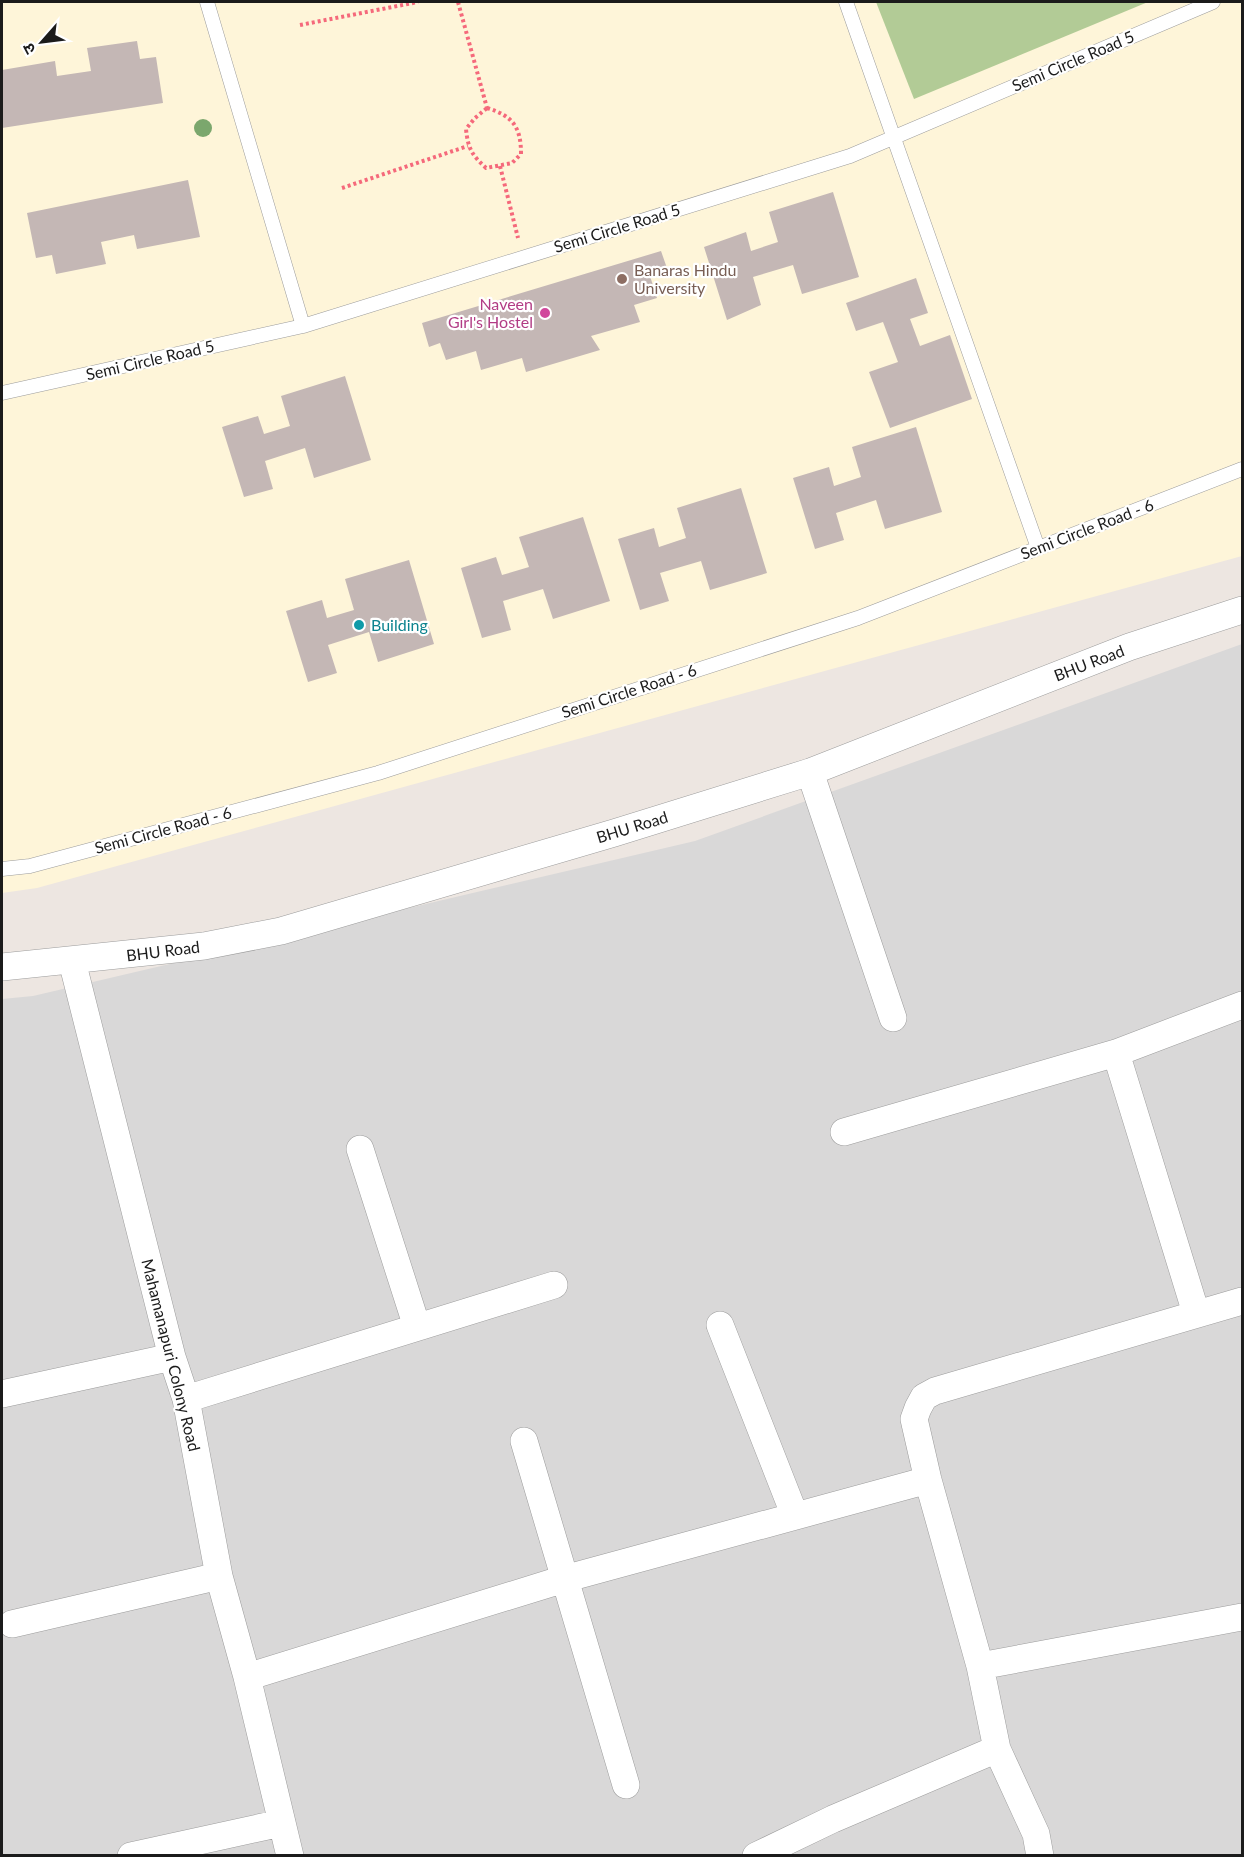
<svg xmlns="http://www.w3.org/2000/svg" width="1244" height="1857" viewBox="0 0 1244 1857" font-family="Lato,'Noto Sans Devanagari',sans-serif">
  <rect width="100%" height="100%" fill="#ede6e1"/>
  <path fill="#d9d8d8" d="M 1242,644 L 1242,1855 L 2,1856 L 2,999 L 33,996 L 695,841 Z"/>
  <path fill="#fef5d9" d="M 2,2 L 1242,2 L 1242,556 L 37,888 L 2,893 Z"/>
  <path fill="#b2cb96" d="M 876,2 L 1148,2 L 914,99 Z"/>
  <path fill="#c4b7b5" d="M 137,41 L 140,59 L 156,57 L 163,103 L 2,128 L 2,70 L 55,61 L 57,76 L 91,71 L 87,48 Z
    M 188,180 L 200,237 L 137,249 L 134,235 L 101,242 L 106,264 L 56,274 L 52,255 L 36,258 L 27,213 Z
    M 833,192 L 859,277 L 802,294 L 793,265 L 753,277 L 761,305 L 727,320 L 704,247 L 746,232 L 751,251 L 778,242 L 769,212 Z
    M 661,251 L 668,271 L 650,276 L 657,298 L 634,305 L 640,322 L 591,336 L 600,350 L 526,372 L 522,358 L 481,370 L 476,351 L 446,360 L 440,343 L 429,347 L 422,323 Z
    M 916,278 L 928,313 L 910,319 L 920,346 L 950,335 L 972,399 L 890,428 L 869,372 L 898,362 L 883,322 L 856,331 L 846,303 Z
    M 345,376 L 371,460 L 314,478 L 305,448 L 265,461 L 273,489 L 244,497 L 222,427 L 258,416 L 264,434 L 290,426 L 281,396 Z
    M 916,427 L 942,512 L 885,529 L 876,500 L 836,513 L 844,540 L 815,549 L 793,478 L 829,467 L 834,486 L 861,477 L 852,447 Z
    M 741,488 L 767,573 L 710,590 L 701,561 L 660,573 L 669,601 L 640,610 L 618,539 L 654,528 L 659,547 L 686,538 L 677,508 Z
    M 583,517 L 610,601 L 553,619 L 543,589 L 503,601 L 511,630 L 482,638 L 461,568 L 496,557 L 502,575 L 529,567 L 519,537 Z
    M 409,560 L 434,644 L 378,662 L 369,632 L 328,645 L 337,673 L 308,682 L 286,611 L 322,600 L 327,618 L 354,610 L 345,579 Z"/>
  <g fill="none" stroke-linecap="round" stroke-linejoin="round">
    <defs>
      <path id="lane" d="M 207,2 L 303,326
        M 846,2 L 1038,548
        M 2,393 L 303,326 L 850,156 L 1213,2
        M 2,869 L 30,866 L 378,773 L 858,618 L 1242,469"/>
      <path id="street" d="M 810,772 L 893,1018
        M 72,961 L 172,1357 L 186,1399 L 219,1576 L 247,1677 L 290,1856
        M 2,967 L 204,946 L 281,931 L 614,833 L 810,772 L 1129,647 L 1242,610
        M 1116,1053 L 1196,1313
        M 844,1132 L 1116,1053 L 1242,1005
        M 360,1149 L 417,1327
        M 1242,1301 L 935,1391 L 924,1397 L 918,1408 L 914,1419 L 928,1480 L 980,1666 L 1242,1617
        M 720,1325 L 795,1516
        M 2,1394 L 172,1357
        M 186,1399 L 554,1285
        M 524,1441 L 626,1785
        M 12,1624 L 219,1576
        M 980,1666 L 997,1749 L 1036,1834 L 1040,1856
        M 247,1677 L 564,1579 L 928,1480
        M 131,1856 L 281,1823
        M 756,1856 L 833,1819 L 997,1749"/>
    </defs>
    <use href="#lane" stroke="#9c9c9c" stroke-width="15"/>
    <use href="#street" stroke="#9c9c9c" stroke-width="28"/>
    <path stroke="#f5697b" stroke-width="4" stroke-dasharray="3 3" stroke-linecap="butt" d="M 458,2 L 487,108
      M 300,25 L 418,2
      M 487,108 C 513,116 521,127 521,154 L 512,163 L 486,168 C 472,155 468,149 466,129 L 475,118 Z
      M 500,166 L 518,238
      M 342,188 L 468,146"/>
    <use href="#lane" stroke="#fff" stroke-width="14"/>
    <use href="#street" stroke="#fff" stroke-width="27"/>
  </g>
  <circle fill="#7ba76d" cx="203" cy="128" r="9"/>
  <circle fill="#8d6e63" stroke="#fff" stroke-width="2" cx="622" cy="279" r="6"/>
  <circle fill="#d1479c" stroke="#fff" stroke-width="2" cx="545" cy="313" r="6"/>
  <circle fill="#0f9aa8" stroke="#fff" stroke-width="2" cx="359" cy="625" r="6"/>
  <g text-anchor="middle" stroke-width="4.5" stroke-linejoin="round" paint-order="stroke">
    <g font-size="16" fill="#1b1b1b" stroke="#fff">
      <text transform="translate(1073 61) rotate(-23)" y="6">Semi Circle Road 5</text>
      <text transform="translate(617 228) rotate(-17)" y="6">Semi Circle Road 5</text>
      <text transform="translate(150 360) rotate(-13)" y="6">Semi Circle Road 5</text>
      <text transform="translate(1087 529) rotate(-21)" y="6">Semi Circle Road - 6</text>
      <text transform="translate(1089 663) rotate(-21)" y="6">BHU Road</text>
      <text transform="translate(629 691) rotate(-18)" y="6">Semi Circle Road - 6</text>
      <text transform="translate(632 827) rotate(-17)" y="6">BHU Road</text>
      <text transform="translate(163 830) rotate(-15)" y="6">Semi Circle Road - 6</text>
      <text transform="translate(163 951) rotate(-7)" y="6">BHU Road</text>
      <text transform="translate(171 1355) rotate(76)" y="6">Mahamanapuri Colony Road</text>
    </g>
    <g font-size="16" fill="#785e54" stroke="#fff" text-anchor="start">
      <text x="634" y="276">Banaras Hindu<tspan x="634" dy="18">University</tspan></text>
    </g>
    <g font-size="16" fill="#b23c85" stroke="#fff" text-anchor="end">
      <text x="533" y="310">Naveen<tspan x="533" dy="18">Girl's Hostel</tspan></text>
    </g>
    <g font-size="16" fill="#0d838f" stroke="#fff" text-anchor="start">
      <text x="371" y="631">Building</text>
    </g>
  </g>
  <rect width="1244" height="1857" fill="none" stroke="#1b1b1b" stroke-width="6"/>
  <g transform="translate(42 42) rotate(242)" stroke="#ffffff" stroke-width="4.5" paint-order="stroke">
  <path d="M0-4.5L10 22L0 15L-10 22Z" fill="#1b1b1b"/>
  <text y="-9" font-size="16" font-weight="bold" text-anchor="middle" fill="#1b1b1b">उ</text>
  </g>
</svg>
